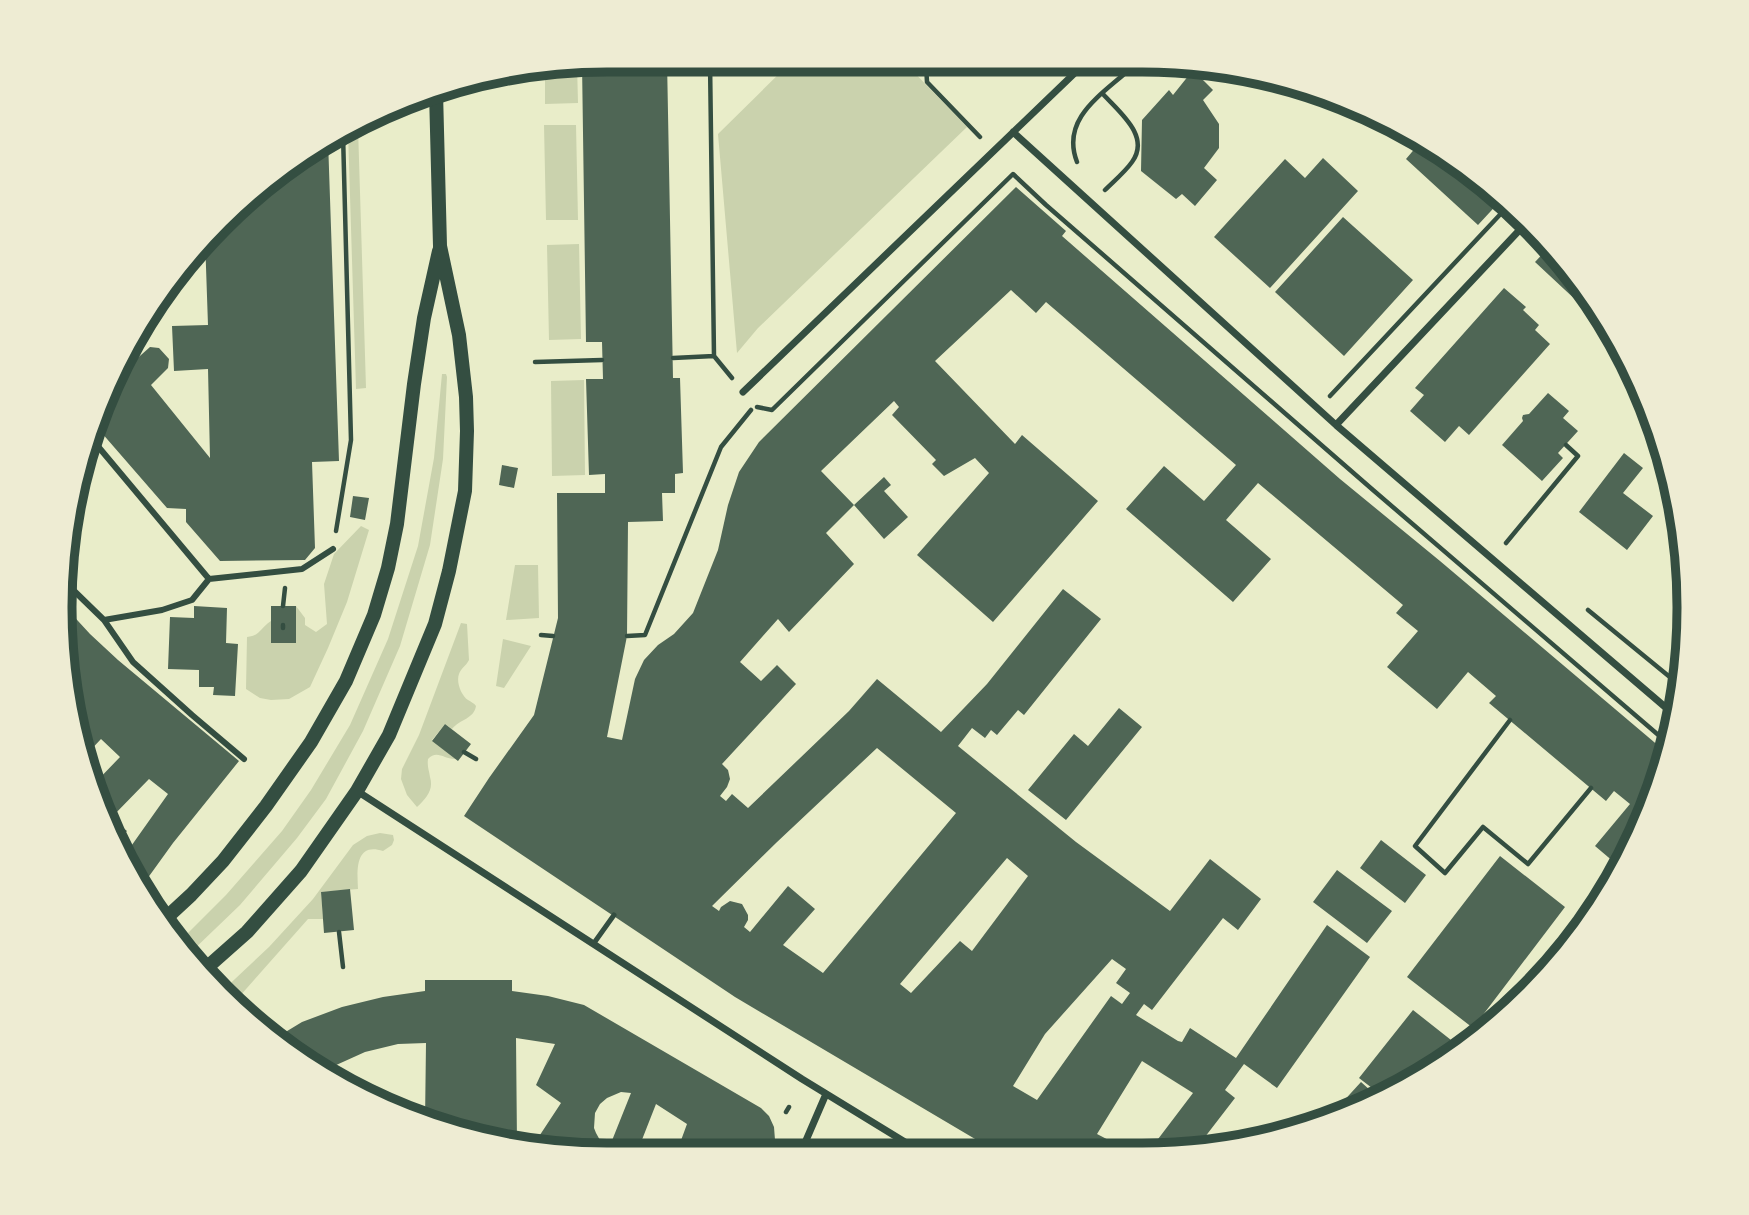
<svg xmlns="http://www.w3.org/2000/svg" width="1749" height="1215" viewBox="0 0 1749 1215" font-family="Arial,sans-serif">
  <rect width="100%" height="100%" fill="#e9edc9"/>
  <path fill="#cad2ad" d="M 791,62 L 906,64 L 967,127 L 758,328 L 737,353 L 718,134 Z
    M 577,64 L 578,103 L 545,104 L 545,68 Z
    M 544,125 L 576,125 L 578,220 L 546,220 Z
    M 358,127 L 366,388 L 356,389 L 348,131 Z
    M 579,244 L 581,339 L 549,340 L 547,245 Z
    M 442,374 L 446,374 L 447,377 L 443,459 L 430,545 L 400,646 L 363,731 L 326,799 L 297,838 L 240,905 L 190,953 L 181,940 L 226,895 L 282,831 L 311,790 L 350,725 L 388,639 L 418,546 L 434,458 Z
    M 584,380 L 585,475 L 552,476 L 551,381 Z
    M 361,526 L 369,530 L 347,602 L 328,648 L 310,687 L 289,699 L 271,700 L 260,698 L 246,689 L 247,637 C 260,636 260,628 271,621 L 271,643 L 295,643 L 296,606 L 305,618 L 305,625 L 316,632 L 327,624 L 324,584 L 334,554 Z
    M 515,565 L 538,565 L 539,618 L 506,620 Z
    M 461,623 L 467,624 L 469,660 C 466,666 461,668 459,674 C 456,682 461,695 468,700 C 471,702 474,703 476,706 C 474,719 460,719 452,729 L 445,724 L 432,740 L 456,759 C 445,760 437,749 428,759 C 427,767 429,770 430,777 C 434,790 426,798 417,807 L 407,795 L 401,779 L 402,769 L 419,735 Z
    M 503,639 L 531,646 L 504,688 L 496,686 Z
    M 380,833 L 393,835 L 394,840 L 392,845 L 383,851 C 355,842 357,870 358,889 L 321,892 L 323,919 L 308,919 L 232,1005 L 219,994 L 269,947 L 313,899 L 353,845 L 367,836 Z"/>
  <path fill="#4f6655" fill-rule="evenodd" d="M 608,60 L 667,60 L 673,378 L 680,378 L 683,473 L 675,474 L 675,493 L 662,493 L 663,521 L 628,522 L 627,636 L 607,737 L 622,740 L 635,679 L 644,660 L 658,645 L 674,634 L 693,613 L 718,550 L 728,505 L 739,472 L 759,442 L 1016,187 L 1066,231 L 1062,236 L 1340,479 L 1440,561 L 1667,753 L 1648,818 L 1621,868 L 1595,846 L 1630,804 L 1614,791 L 1606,801 L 1489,703 L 1496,696 L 1468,672 L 1437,709 L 1387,667 L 1418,631 L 1396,613 L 1403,605 L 1258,483 L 1226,520 L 1271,559 L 1233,602 L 1126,509 L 1164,466 L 1204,501 L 1236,465 L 1046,302 L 1036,313 L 1011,290 L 935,361 L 1015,444 L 1022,435 L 1098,501 L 993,622 L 917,555 L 989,473 L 975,458 L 944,476 L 932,464 L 936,460 L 892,415 L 899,407 L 894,401 L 821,471 L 854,505 L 826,533 L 854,564 L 789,632 L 778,619 L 740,662 L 761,681 L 777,665 L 796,684 L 722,764 L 728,770 L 730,779 L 727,787 L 720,796 L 726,801 L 732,794 L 748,808 L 849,711 L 877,679 L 941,732 L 987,684 L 1063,589 L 1101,619 L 1024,715 L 1018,710 L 997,735 L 991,730 L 985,738 L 972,728 L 958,746 L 1076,842 L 1170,911 L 1210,859 L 1261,899 L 1238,930 L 1223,918 L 1152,1010 L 1144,1004 L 1136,1015 L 1178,1041 L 1182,1042 L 1190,1028 L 1236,1058 L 1327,925 L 1370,957 L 1277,1088 L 1244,1064 L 1225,1090 L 1235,1098 L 1198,1146 L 1152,1147 L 1193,1093 L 1142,1061 L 1097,1134 L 1122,1147 L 992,1149 L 735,997 L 464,816 L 489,778 L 534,715 L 558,618 L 557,493 L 605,493 L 605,474 L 589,475 L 586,379 L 603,379 L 602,342 L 586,342 L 582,63 ZM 877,748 L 956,813 L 823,973 L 783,945 L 815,909 L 788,886 L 750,932 L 744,927 L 748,920 L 748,915 L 742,904 L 730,901 L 721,907 L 719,911 L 712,906 L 776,843 ZM 1007,858 L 1028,876 L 972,951 L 960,941 L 911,993 L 900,984 ZM 1112,959 L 1126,969 L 1116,983 L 1130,993 L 1122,1004 L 1111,996 L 1037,1100 L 1013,1086 L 1045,1034 Z
    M 1193,70 L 1213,90 L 1203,100 L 1219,124 L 1219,148 L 1204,168 L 1217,180 L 1195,206 L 1182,194 L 1176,199 L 1141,171 L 1142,120 L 1169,90 L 1173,95 Z
    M 1423,139 L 1502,199 L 1478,225 L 1406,159 Z
    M 328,140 L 339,461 L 312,462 L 315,548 L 305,560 L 220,561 L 186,522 L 186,509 L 167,508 L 94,424 L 101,397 L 127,357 L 132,363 L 150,347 L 159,348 L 169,359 L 168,368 L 151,385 L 210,458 L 208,369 L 174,371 L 172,326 L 208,325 L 205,238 L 303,152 Z
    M 1323,158 L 1358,191 L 1270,288 L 1214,237 L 1285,159 L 1305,178 Z
    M 1343,217 L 1413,280 L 1344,356 L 1275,292 Z
    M 1550,246 L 1589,293 L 1579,303 L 1535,262 Z
    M 1504,288 L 1526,307 L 1523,310 L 1539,325 L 1535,330 L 1550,344 L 1469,435 L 1459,426 L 1445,442 L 1410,411 L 1424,395 L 1415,388 Z
    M 1548,393 L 1569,411 L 1563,418 L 1578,431 L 1558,453 L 1563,458 L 1542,481 L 1502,445 L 1523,421 L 1522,418 L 1523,415 L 1529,414 Z
    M 1624,453 L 1643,468 L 1623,493 L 1653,516 L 1627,550 L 1579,512 Z
    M 502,465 L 518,468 L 514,488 L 499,485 Z
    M 884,477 L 891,485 L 884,491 L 908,517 L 884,539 L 854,505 Z
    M 353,496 L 369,498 L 365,520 L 350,517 Z
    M 1688,593 L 1689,608 L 1689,611 L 1680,602 Z
    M 194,606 L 227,608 L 226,643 L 238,644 L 235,696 L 213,695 L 214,687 L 199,687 L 199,670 L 168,669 L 170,617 L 194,618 Z
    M 271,606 L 296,606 L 296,643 L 271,643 Z
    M 67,609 L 90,634 L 118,660 L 239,761 L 173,843 L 142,886 L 122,859 L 168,794 L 149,779 L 111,818 L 127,831 L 115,845 L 94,784 L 120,757 L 101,739 L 84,757 L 70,714 Z
    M 1119,708 L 1142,727 L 1066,820 L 1028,790 L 1074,734 L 1088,746 Z
    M 445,724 L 471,744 L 458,761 L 432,741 Z
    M 1381,840 L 1426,875 L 1405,903 L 1360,868 Z
    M 1500,856 L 1565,907 L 1473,1028 L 1407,977 Z
    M 1337,870 L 1392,911 L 1367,943 L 1313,902 Z
    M 350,889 L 354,930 L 324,933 L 321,892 Z
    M 425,980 L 512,980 L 512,991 L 548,996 L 584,1005 L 761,1108 L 769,1116 L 774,1127 L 775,1140 L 770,1153 L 676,1154 L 687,1124 L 656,1104 L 636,1155 L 608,1156 L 500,1145 L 425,1122 L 426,1043 L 398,1044 L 365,1052 L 334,1066 L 346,1086 L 303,1063 L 274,1039 L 302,1022 L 342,1007 L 383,997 L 425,991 ZM 516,1038 L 555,1044 L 536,1085 L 561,1103 L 534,1144 L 517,1144 ZM 621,1092 L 631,1093 L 609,1148 L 601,1142 L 596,1133 L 594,1128 L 595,1113 L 600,1104 L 607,1098 Z
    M 1413,1010 L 1451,1040 L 1432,1064 L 1385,1098 L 1359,1078 Z
    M 1361,1082 L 1381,1100 L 1329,1117 Z
    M 1272,1125 L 1283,1133 L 1260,1141 L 1270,1128 Z"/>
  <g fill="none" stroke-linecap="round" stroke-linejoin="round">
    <path stroke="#344e41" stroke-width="4.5" d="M 710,61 L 714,356
      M 926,65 L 927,82 L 980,137
      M 1103,94 C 1119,112 1151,136 1132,162 C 1125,172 1114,181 1105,190
      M 1077,162 C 1060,118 1103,94 1131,68
      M 673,358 L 714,356 L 732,378
      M 535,362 L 602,360
      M 1330,396 L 1509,205
      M 757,407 L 772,410 L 1013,174 L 1046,205 L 1373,490 L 1670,745
      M 336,531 L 351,440 L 343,134
      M 1506,543 L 1578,456 L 1566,445
      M 283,606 L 285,588
      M 1588,610 L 1682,687
      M 283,625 L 283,628
      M 541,635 L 553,636
      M 627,636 L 645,635 L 721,447 L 751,410
      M 1510,720 L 1415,846 L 1445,873 L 1483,827 L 1528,864 L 1591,788
      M 464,752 L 476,759
      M 339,932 L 343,967
      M 786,1112 L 789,1107
      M 842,1142 L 858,1151"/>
    <path stroke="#344e41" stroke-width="5" d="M 594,943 L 614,915"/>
    <path stroke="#344e41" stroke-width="6" d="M 91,438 L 209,579
      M 66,583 L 104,620 L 162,610 L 192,600 L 209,579 L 302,569 L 333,549
      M 104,620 L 133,662 L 192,715 L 244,759"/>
    <path stroke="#344e41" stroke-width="7" d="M 1013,132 L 1336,425 L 1678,718
      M 743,392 L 1081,67
      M 1336,425 L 1529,220
      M 357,791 L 802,1079 L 918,1150
      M 801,1152 L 826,1094"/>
    <path stroke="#344e41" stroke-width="14" d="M 165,919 L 191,895 L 223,861 L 266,806 L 311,742 L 346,681 L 374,615 L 388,568 L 397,524 L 414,384 L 424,318 L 439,251
      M 203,971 L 247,932 L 301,871 L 357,791 L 389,735 L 435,624 L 449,571 L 465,491 L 467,431 L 466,397 L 459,335 L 440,246 L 436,92"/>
  </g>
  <path d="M0 0H1749V1215H0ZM607 72H1142A535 535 0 0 1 1677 607V608A535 535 0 0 1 1142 1143H607A535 535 0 0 1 72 608V607A535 535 0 0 1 607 72Z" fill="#eeecd3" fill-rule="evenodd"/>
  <path fill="none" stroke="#344e41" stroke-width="9" d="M607 72H1142A535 535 0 0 1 1677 607V608A535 535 0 0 1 1142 1143H607A535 535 0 0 1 72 608V607A535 535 0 0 1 607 72Z"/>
</svg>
